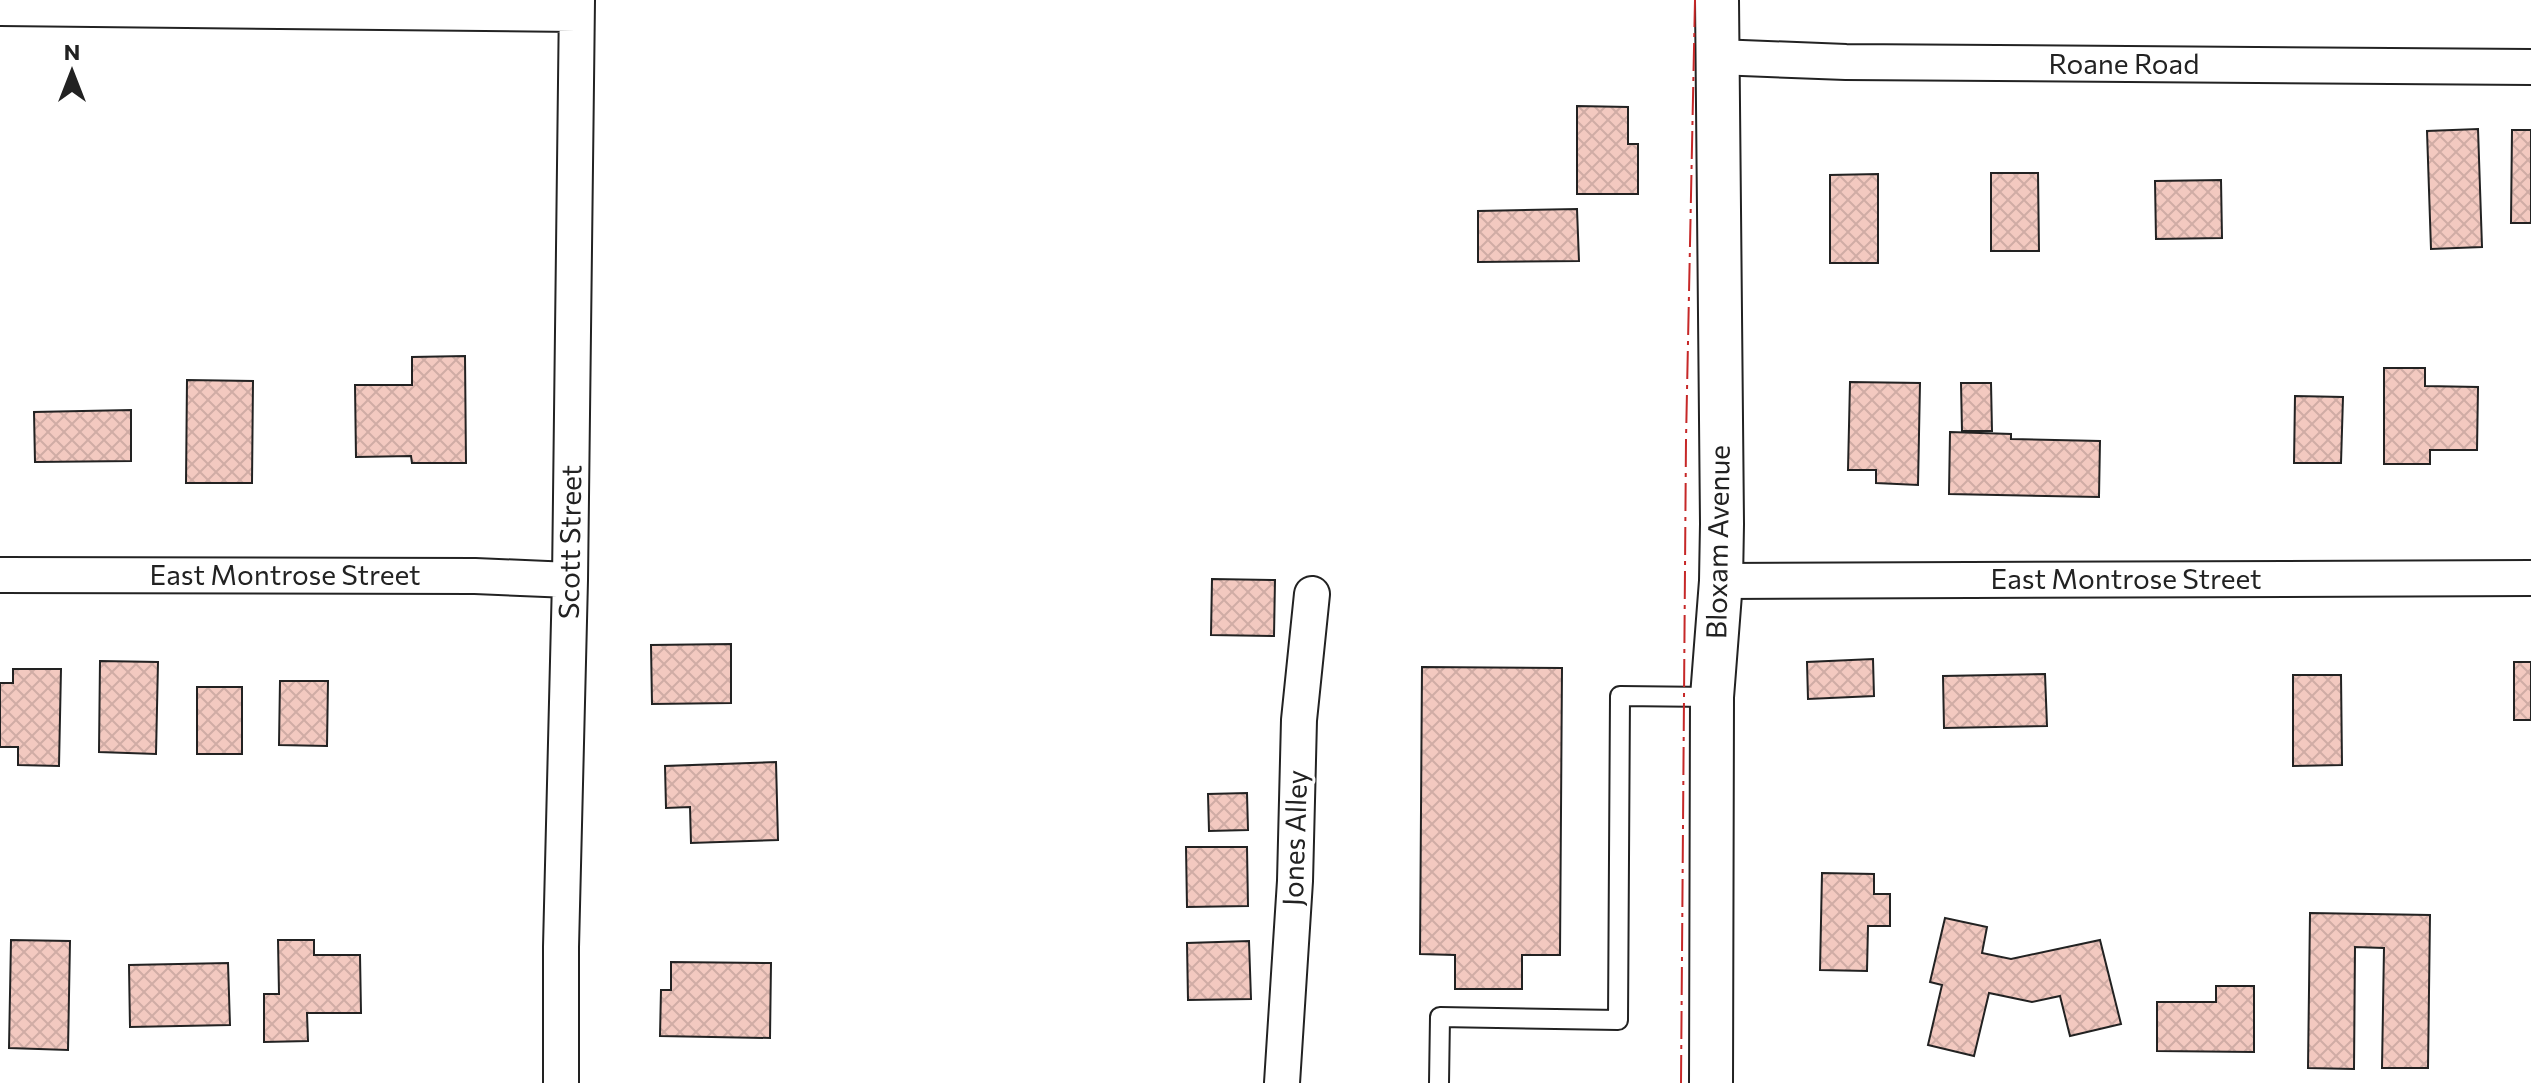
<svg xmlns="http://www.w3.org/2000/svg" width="2531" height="1083" viewBox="0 0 2531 1083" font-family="Commissioner,sans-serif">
  <defs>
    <pattern id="building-cross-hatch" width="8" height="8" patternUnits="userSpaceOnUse" patternTransform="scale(2)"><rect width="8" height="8" fill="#f3c9c0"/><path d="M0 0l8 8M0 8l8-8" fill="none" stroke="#d0aca5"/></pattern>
  </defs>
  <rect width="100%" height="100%" fill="#fff"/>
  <path fill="url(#building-cross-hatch)" stroke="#222" stroke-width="2" d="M 1577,106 L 1628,107 L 1628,144 L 1638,144 L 1638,194 L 1577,194 Z
    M 2478,129 L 2482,247 L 2431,249 L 2427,131 Z
    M 2512,130 L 2531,130 L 2531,223 L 2511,223 Z
    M 1991,173 L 2038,173 L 2039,251 L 1991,251 Z
    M 1878,174 L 1878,263 L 1830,263 L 1830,175 Z
    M 2221,180 L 2222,238 L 2156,239 L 2155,181 Z
    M 1577,209 L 1579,261 L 1478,262 L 1478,211 Z
    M 465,356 L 466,463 L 412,463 L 411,456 L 356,457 L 355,385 L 412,385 L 412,357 Z
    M 2384,368 L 2425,368 L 2425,386 L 2478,387 L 2477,450 L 2430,450 L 2430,464 L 2384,464 Z
    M 187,380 L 253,381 L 252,483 L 186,483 Z
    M 1850,382 L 1920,383 L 1918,485 L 1876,483 L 1876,470 L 1848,470 Z
    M 1961,383 L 1991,383 L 1992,431 L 1962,431 Z
    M 2295,396 L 2343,397 L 2341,463 L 2294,463 Z
    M 131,410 L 131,461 L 35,462 L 34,412 Z
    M 1950,432 L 2011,434 L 2011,439 L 2100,441 L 2099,497 L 1949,494 Z
    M 1212,579 L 1275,580 L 1274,636 L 1211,635 Z
    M 731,644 L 731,703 L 652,704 L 651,645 Z
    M 1873,659 L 1874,696 L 1808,699 L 1807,662 Z
    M 100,661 L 158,662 L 156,754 L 99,752 Z
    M 2514,662 L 2531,662 L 2531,720 L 2514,720 Z
    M 1422,667 L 1562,668 L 1560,955 L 1522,955 L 1522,989 L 1455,989 L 1455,955 L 1420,954 Z
    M 13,669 L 61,669 L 59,766 L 18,765 L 18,747 L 0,747 L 0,683 L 13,683 Z
    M 2045,674 L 2047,726 L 1944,728 L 1943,676 Z
    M 2293,675 L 2341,675 L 2342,765 L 2293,766 Z
    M 280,681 L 328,681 L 327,746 L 279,745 Z
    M 197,687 L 242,687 L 242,754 L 197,754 Z
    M 776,762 L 778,840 L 691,843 L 690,807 L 666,808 L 665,766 Z
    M 1247,793 L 1248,830 L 1209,831 L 1208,794 Z
    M 1186,847 L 1247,847 L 1248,906 L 1187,907 Z
    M 1822,873 L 1874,874 L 1874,894 L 1890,894 L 1890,926 L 1868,926 L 1867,971 L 1820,970 Z
    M 2310,913 L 2430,915 L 2428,1068 L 2382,1068 L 2384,948 L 2355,947 L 2354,1069 L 2308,1068 Z
    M 1945,918 L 1987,927 L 1982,953 L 2011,959 L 2100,940 L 2121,1024 L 2070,1036 L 2060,996 L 2032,1002 L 1989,993 L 1974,1056 L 1928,1045 L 1942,985 L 1930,982 Z
    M 11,940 L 70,941 L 68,1050 L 9,1048 Z
    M 278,940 L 314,940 L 314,955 L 360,955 L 361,1013 L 307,1013 L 308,1041 L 264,1042 L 264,994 L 279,994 Z
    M 1249,941 L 1251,999 L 1188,1000 L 1187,943 Z
    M 671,962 L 771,963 L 770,1038 L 660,1036 L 661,990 L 671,990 Z
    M 228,963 L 230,1025 L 130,1027 L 129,965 Z
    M 2216,986 L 2254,986 L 2254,1052 L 2157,1051 L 2157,1002 L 2216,1002 Z"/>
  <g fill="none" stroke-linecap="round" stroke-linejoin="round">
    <defs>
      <path id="service" d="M 1439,1083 L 1440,1017 L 1618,1020 L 1620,696 L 1712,697"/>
      <path id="minor" d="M 0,8 L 576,14
        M 1717,57 L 1846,62 L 2531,67
        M 0,575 L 475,576 L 570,580
        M 1721,581 L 2531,578
        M 561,1083 L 561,947 L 570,580 L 577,0
        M 1282,1083 L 1295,881 L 1299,720 L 1312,594"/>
      <path id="tertiary" d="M 1711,1083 L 1712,697 L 1721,581 L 1722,524 L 1717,0"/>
    </defs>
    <use href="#service" stroke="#222" stroke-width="22"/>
    <use href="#minor" stroke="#222" stroke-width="38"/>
    <use href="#tertiary" stroke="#222" stroke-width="46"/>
    <use href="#service" stroke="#fff" stroke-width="18"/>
    <use href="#minor" stroke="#fff" stroke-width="34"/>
    <use href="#tertiary" stroke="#fff" stroke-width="42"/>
    <path stroke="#c62828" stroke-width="2" stroke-dasharray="28 6 4 6" stroke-linecap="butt" d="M 1681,1083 L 1686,440 L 1695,0"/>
  </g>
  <g text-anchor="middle" stroke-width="6" stroke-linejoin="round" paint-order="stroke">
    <g font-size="28" fill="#222" stroke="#fff">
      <text x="2124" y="74">Roane Road</text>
      <text transform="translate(570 542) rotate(-89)" y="10">Scott Street</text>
      <text transform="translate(1718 542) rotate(-89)" y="10">Bloxam Avenue</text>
      <text x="285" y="585">East Montrose Street</text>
      <text x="2126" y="589">East Montrose Street</text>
      <text transform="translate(1295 838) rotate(-88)" y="10">Jones Alley</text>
    </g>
  </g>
  <g transform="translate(72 72)" stroke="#ffffff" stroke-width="6" paint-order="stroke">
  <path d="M0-6L14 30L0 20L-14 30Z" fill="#222222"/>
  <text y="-12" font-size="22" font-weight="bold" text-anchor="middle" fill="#222222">N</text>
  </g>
</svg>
